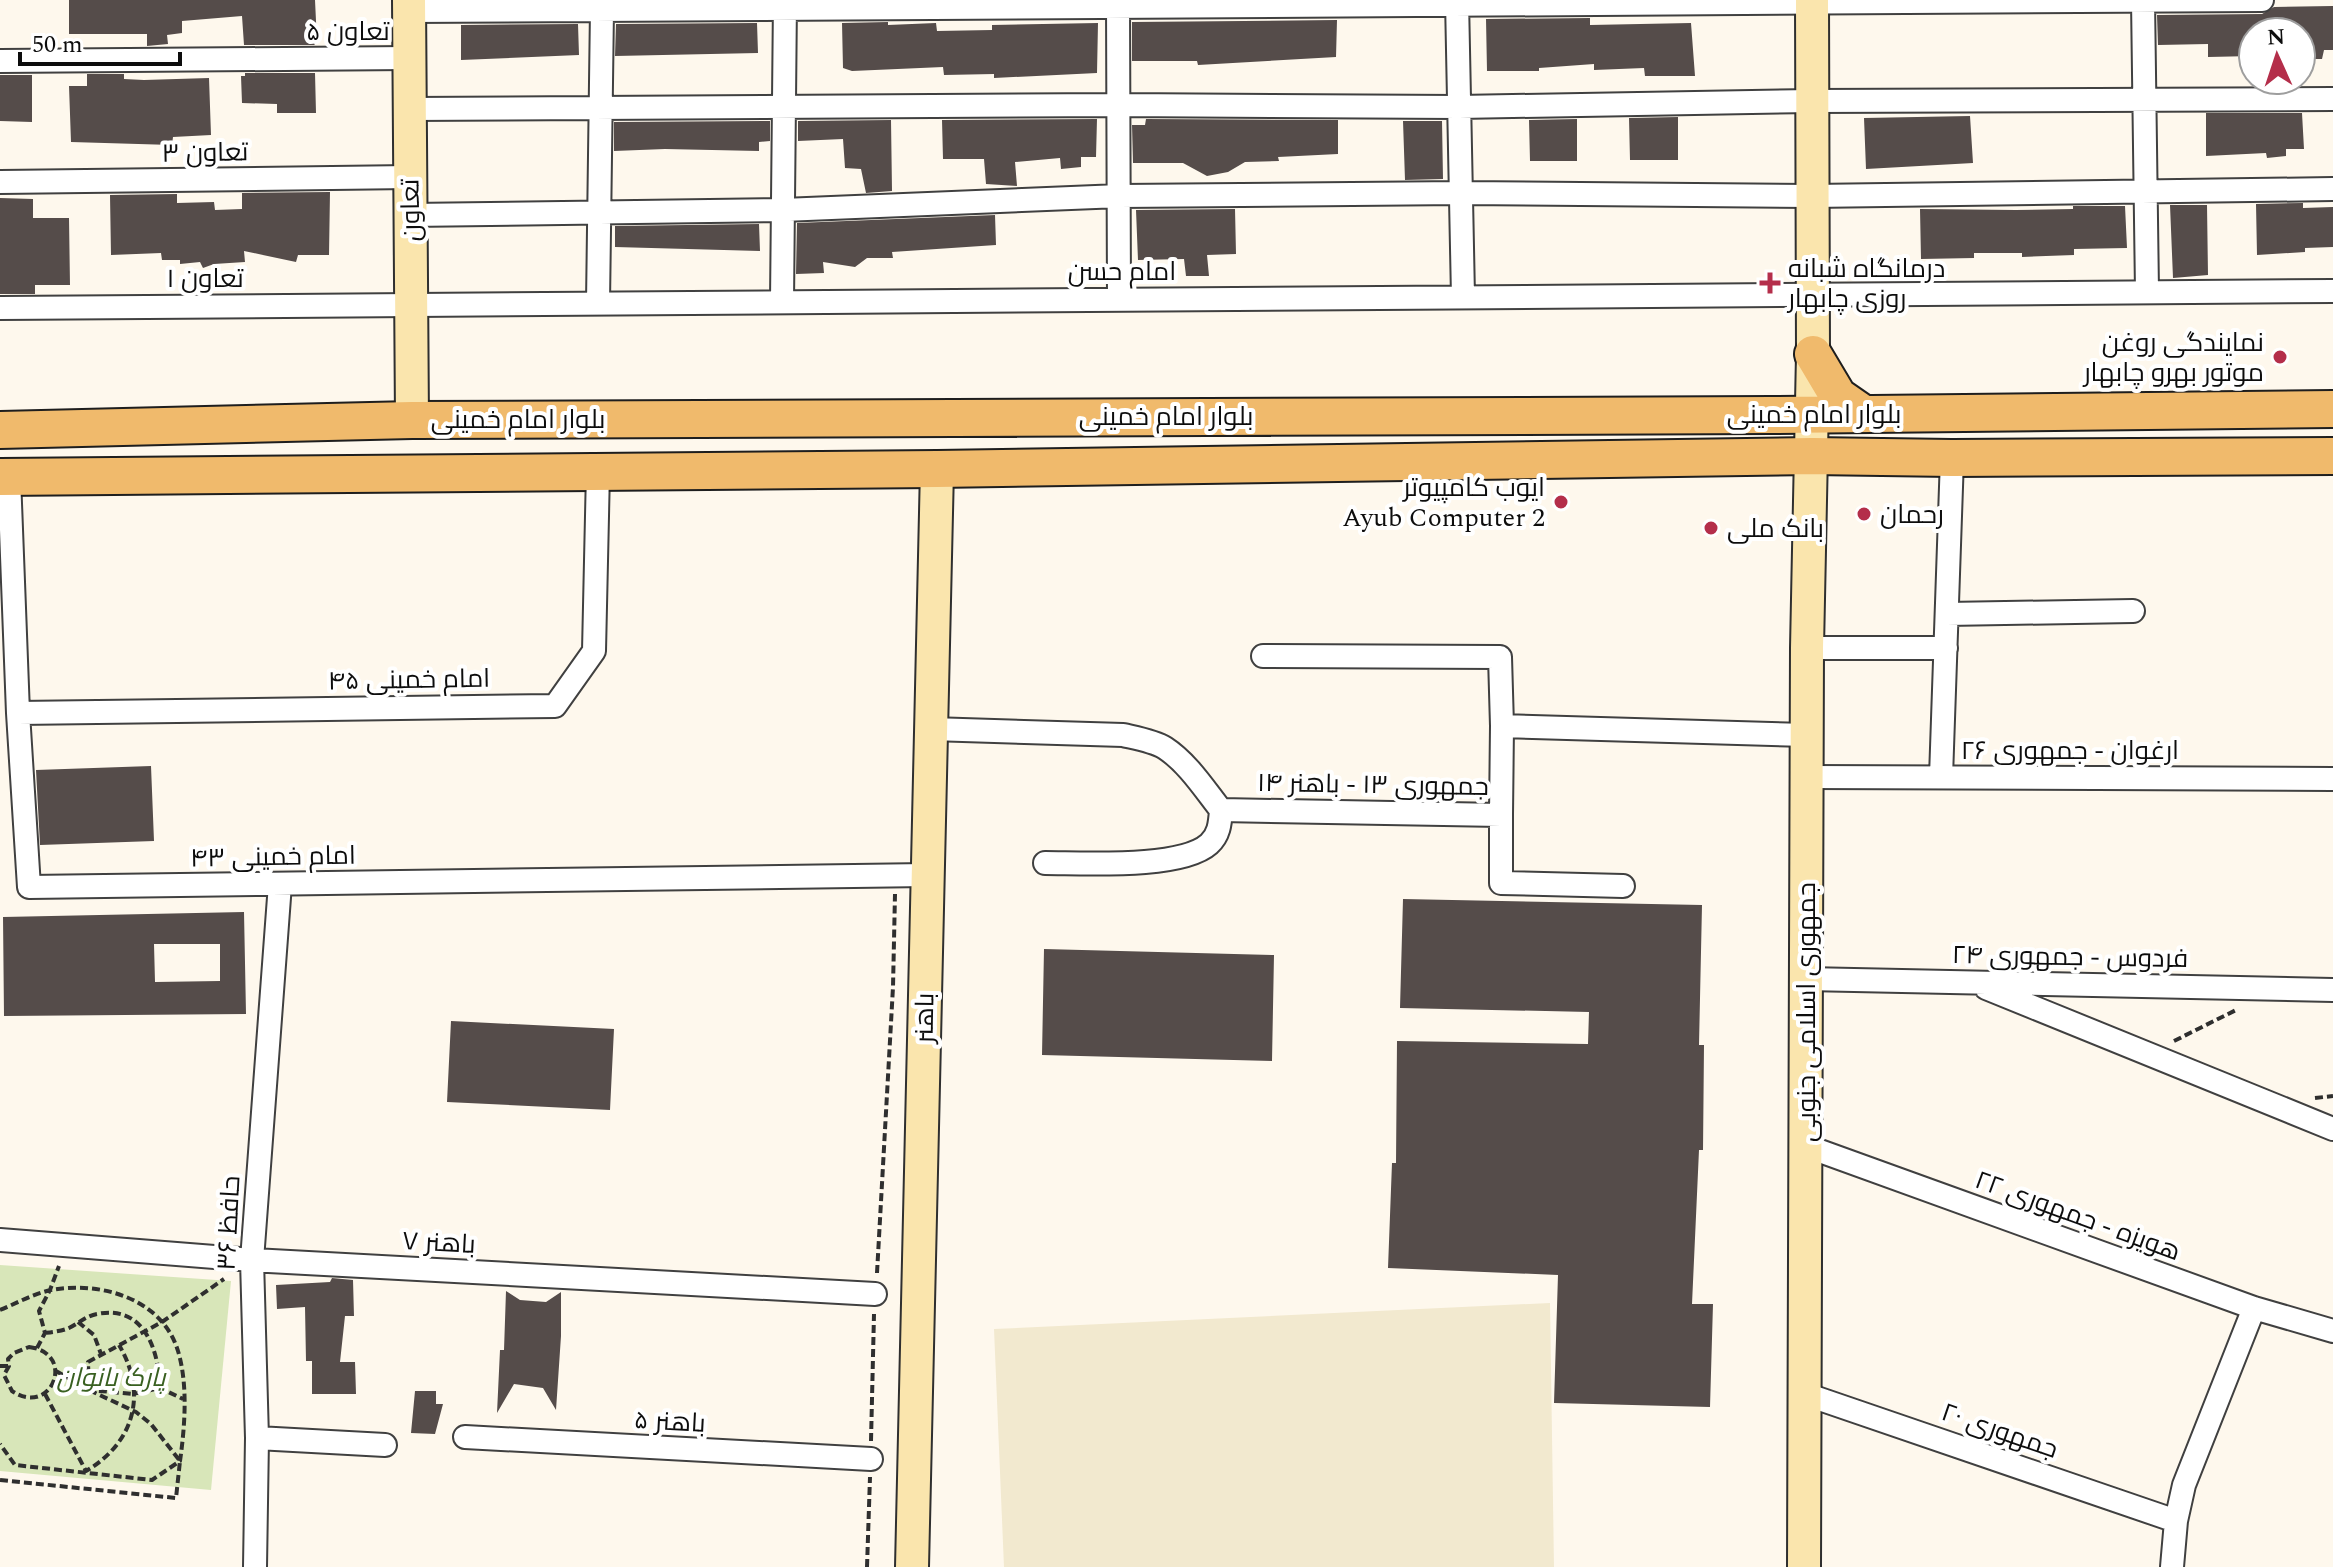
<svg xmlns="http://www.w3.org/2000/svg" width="2333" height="1567" viewBox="0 0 2333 1567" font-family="Spectral,Cairo,serif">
  <rect width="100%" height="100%" fill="#fef8ed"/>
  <path fill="#f2e9cf" d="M 1550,1303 L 1554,1567 L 1004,1567 L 994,1329 Z"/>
  <path fill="#d8e6b9" d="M 0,1265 L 231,1281 L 211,1490 L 0,1471 Z"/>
  <path fill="#554c4a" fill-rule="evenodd" d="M 69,0 L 315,0 L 317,42 L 314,45 L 244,45 L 242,16 L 182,21 L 182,33 L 167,35 L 168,44 L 147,46 L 147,34 L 69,34 Z
    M 2333,6 L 2333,50 L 2324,50 L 2322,59 L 2303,59 L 2301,32 L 2253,32 L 2253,56 L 2208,57 L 2208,44 L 2158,45 L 2157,15 L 2262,14 L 2274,7 Z
    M 1590,18 L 1590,25 L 1691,23 L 1695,76 L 1645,76 L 1644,68 L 1594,70 L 1594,64 L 1539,68 L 1539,71 L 1487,71 L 1486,19 Z
    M 1337,20 L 1336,57 L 1198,65 L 1197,61 L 1132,61 L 1132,22 Z
    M 888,22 L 888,25 L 936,23 L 937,31 L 992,30 L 992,25 L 1098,23 L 1097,73 L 994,78 L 994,74 L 944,75 L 943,67 L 852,71 L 843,68 L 842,23 Z
    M 757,23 L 758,53 L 615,56 L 616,24 Z
    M 578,24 L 579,55 L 461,60 L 461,25 Z
    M 245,73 L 315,73 L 316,113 L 277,113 L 277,104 L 242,103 L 241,76 L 245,76 Z
    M 87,74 L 124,74 L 124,79 L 144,80 L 209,78 L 211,135 L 173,137 L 172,145 L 71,142 L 69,86 L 87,86 Z
    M 0,75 L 32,75 L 32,122 L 0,121 Z
    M 2206,113 L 2302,113 L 2304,149 L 2286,149 L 2286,156 L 2267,158 L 2266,153 L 2206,156 Z
    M 1970,116 L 1973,163 L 1866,169 L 1864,118 Z
    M 1678,117 L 1678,160 L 1630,160 L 1629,118 Z
    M 1097,119 L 1096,157 L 1081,157 L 1081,167 L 1061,169 L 1060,158 L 1015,162 L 1017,186 L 986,184 L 984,159 L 943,159 L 942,120 Z
    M 1146,119 L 1338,120 L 1338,154 L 1278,157 L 1279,161 L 1245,162 L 1228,172 L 1207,176 L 1183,163 L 1133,163 L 1132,125 L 1145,125 Z
    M 1577,119 L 1577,161 L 1530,161 L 1529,120 Z
    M 891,120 L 892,191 L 866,193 L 861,169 L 845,168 L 843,139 L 798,141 L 798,121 Z
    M 770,121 L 770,141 L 759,142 L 759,151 L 665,149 L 614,151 L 614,122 Z
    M 1403,121 L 1442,121 L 1443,179 L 1405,180 Z
    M 330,192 L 329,255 L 298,255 L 296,262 L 244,251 L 245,262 L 214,264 L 203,268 L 200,262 L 180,264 L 180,260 L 162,260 L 161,253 L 111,255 L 110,195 L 177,194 L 177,203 L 214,202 L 215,210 L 242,209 L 242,193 Z
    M 0,198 L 33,199 L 33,218 L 69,218 L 70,285 L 35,285 L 35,294 L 0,294 Z
    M 2303,203 L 2303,208 L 2333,207 L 2333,247 L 2305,248 L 2305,252 L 2257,255 L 2256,204 Z
    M 2170,205 L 2207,205 L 2208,275 L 2173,278 Z
    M 2073,206 L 2125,206 L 2127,248 L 2074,249 L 2074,255 L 2022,257 L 2022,253 L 1974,253 L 1974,258 L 1921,259 L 1920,209 L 2016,210 L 2073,209 Z
    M 1235,209 L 1236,254 L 1207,255 L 1209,276 L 1186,276 L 1184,259 L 1138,260 L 1136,210 Z
    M 995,215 L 996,245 L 892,252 L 893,258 L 867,258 L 855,267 L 823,262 L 824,273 L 796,274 L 797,223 Z
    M 759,224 L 760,251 L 615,247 L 615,226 Z
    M 151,766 L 154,841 L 40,845 L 36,770 Z
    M 1403,899 L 1702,905 L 1699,1045 L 1704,1045 L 1703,1150 L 1699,1150 L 1692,1304 L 1713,1304 L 1710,1407 L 1554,1403 L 1558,1275 L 1388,1268 L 1392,1163 L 1396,1163 L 1397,1041 L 1588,1044 L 1589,1012 L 1400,1008 Z
    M 244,912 L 246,1014 L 4,1016 L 3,917 ZM 154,944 L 220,944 L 220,981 L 155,982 Z
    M 1044,949 L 1274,955 L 1272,1061 L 1042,1055 Z
    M 451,1021 L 614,1029 L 610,1110 L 447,1102 Z
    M 332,1278 L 353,1280 L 354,1316 L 345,1316 L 340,1362 L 355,1362 L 356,1394 L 312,1394 L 312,1361 L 306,1361 L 305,1307 L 277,1309 L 276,1285 L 330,1282 Z
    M 506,1291 L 520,1300 L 546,1302 L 561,1292 L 561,1336 L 556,1410 L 543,1388 L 514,1384 L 497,1413 L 500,1350 L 504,1350 Z
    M 415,1391 L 436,1391 L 436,1404 L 443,1404 L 435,1434 L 411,1433 Z"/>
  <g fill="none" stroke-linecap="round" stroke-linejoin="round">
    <defs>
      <path id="street" d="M 1118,0 L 1119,299
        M 1457,0 L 1463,297
        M 2143,0 L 2147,292
        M 409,11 L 2262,0
        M 0,61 L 409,58
        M 409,109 L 1120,105 L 1459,107 L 1812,101 L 2333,99
        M 0,182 L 410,177
        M 410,215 L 783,210 L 1120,196 L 1461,193 L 1812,196 L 2333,189
        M 782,302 L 785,0
        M 598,303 L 602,9
        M 0,308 L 2333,291
        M 9,477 L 18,713 L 29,887 L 927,875
        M 1947,614 L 2133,611
        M 1807,648 L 1946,648
        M 1263,656 L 1500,657 L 1502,726
        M 18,713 L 555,706 L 594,651 L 598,471
        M 931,729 L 1123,735 C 1136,738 1154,741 1165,748 C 1188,763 1205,790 1221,810 L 1501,815 L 1502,726 L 1807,735
        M 1807,777 L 2333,779
        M 1941,777 L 1952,458
        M 1501,815 L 1501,883 L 1623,886
        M 1045,863 C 1084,863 1181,869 1209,844 C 1219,835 1220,824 1221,810
        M 1806,979 L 2333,990
        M 1986,988 L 2333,1129
        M 1806,1146 L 2254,1308 L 2333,1331
        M 0,1240 L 252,1260 L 875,1294
        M 1805,1394 L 2176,1521
        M 465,1437 L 871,1459
        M 257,1438 L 385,1445
        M 255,1567 L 257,1438 L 252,1260 L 280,884
        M 2172,1567 L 2176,1521 L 2184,1485 L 2254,1308"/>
      <path id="secondary" d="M 409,0 L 412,420
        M 912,1567 L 937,469
        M 1804,1567 L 1807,648 L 1813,354 L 1812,0"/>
      <path id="primary" d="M 1813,354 L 1838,396 L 1864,414
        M 0,430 L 412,420 L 1772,415 L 2333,409
        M 0,477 L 937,469 L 1812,456 L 1952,458 L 2333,456"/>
    </defs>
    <use href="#street" stroke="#404040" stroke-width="26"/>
    <use href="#secondary" stroke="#2f2f2f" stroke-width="36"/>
    <use href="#primary" stroke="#1e1e1e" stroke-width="40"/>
    <path stroke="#2f2f2f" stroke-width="4" stroke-dasharray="8 4" stroke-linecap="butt" d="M 2174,1041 L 2238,1009
      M 2315,1098 L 2333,1096
      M 877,1273 L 893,987 L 895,894
      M 0,1310 C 17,1303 33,1294 51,1290 C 100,1281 162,1298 178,1351 C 188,1384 185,1426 180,1461 L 152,1480 L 15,1465 L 0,1444
      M 78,1322 L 94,1335 L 101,1354
      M 45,1333 C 53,1332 62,1331 69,1328 C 79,1323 86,1316 97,1314 C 145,1304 159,1352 160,1388
      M 29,1347 C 77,1353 52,1418 12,1391 L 4,1375 L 9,1366 L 8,1359 L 14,1353 Z
      M 37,1348 L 45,1333 L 39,1311 L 50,1290 L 59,1266
      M 0,1366 L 9,1366
      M 56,1371 L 89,1390 L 133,1394 L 160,1388 L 183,1399
      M 45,1394 L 86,1471 C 134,1443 148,1394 119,1345
      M 871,1441 L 874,1314
      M 0,1480 L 176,1498 L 180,1461 L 151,1424 L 136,1412 L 89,1390 L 88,1362 L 162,1322 L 224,1279
      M 867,1567 L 870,1477"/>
    <use href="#street" stroke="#fff" stroke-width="22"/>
    <use href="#secondary" stroke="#fae5ad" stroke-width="32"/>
    <use href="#primary" stroke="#f0ba6c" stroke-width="36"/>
  </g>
  <g fill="#b42e4a" stroke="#fff" stroke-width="3">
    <path d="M1766 271h8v8h8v8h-8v8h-8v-8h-8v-8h8z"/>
    <circle cx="2280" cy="357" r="8"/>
    <circle cx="1561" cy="502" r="8"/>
    <circle cx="1864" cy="514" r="8"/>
    <circle cx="1711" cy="528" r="8"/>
  </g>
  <g text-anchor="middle" stroke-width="8" stroke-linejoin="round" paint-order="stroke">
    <g font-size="26" fill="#0d0d0d" stroke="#fff">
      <text x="348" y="40">تعاون ۵</text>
      <text transform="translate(205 152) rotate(-1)" y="9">تعاون ۳</text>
      <text transform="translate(410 210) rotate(-91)" y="9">تعاون</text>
      <text x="1122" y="280">امام حسن</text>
      <text x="205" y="287">تعاون ۱</text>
      <text x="1814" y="423">بلوار امام خمینی</text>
      <text x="1166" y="425">بلوار امام خمینی</text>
      <text x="518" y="428">بلوار امام خمینی</text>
      <text transform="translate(409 679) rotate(-1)" y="9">امام خمینی ۴۵</text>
      <text x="2070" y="759">ارغوان - جمهوری ۲۶</text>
      <text transform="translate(1373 784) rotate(1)" y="9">جمهوری ۱۳ - باهنر ۱۴</text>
      <text transform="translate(273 856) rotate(-1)" y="9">امام خمینی ۴۳</text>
      <text transform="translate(2070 956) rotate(1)" y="9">فردوس - جمهوری ۲۴</text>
      <text transform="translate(1806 1012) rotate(-90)" y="9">جمهوری اسلامی جنوبی</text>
      <text transform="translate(924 1018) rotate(-89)" y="9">باهنر</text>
      <text transform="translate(2078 1215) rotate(20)" y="9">هویزه - جمهوری ۲۲</text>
      <text transform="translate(228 1223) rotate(-87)" y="9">حافظ ۳۶</text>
      <text transform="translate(439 1242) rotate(3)" y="9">باهنر ۷</text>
      <text transform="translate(670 1421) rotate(3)" y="9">باهنر ۵</text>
      <text transform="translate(2000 1430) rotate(19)" y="9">جمهوری ۲۰</text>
    </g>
    <g font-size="26" fill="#0d0d0d" stroke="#fff" text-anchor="start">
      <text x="1788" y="277">درمانگاه شبانه<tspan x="1788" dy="30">روزی چابهار</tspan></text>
      <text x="2264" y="351" text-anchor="end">نمایندگی روغن<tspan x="2264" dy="30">موتور بهرو چابهار</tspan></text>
      <text x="1545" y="496" text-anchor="end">ایوب کامپیوتر<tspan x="1545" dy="30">Ayub Computer 2</tspan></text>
      <text x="1880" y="523">رحمان</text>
      <text x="1727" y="537">بانک ملی</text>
    </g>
    <g font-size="26" font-style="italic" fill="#396021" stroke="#fff">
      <text x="111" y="1386">پارک بانوان</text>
    </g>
  </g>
  <g transform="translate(2277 56) rotate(357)"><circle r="38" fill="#ffffff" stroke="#9e9e9e" stroke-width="2"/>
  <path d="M0-6L14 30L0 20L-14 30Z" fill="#b42e4a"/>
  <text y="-12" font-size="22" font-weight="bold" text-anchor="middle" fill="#0d0d0d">N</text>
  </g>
  <path d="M20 52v12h160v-12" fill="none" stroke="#0d0d0d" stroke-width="4"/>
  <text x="32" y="52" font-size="24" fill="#0d0d0d" stroke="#ffffff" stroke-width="6" paint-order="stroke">50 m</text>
</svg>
